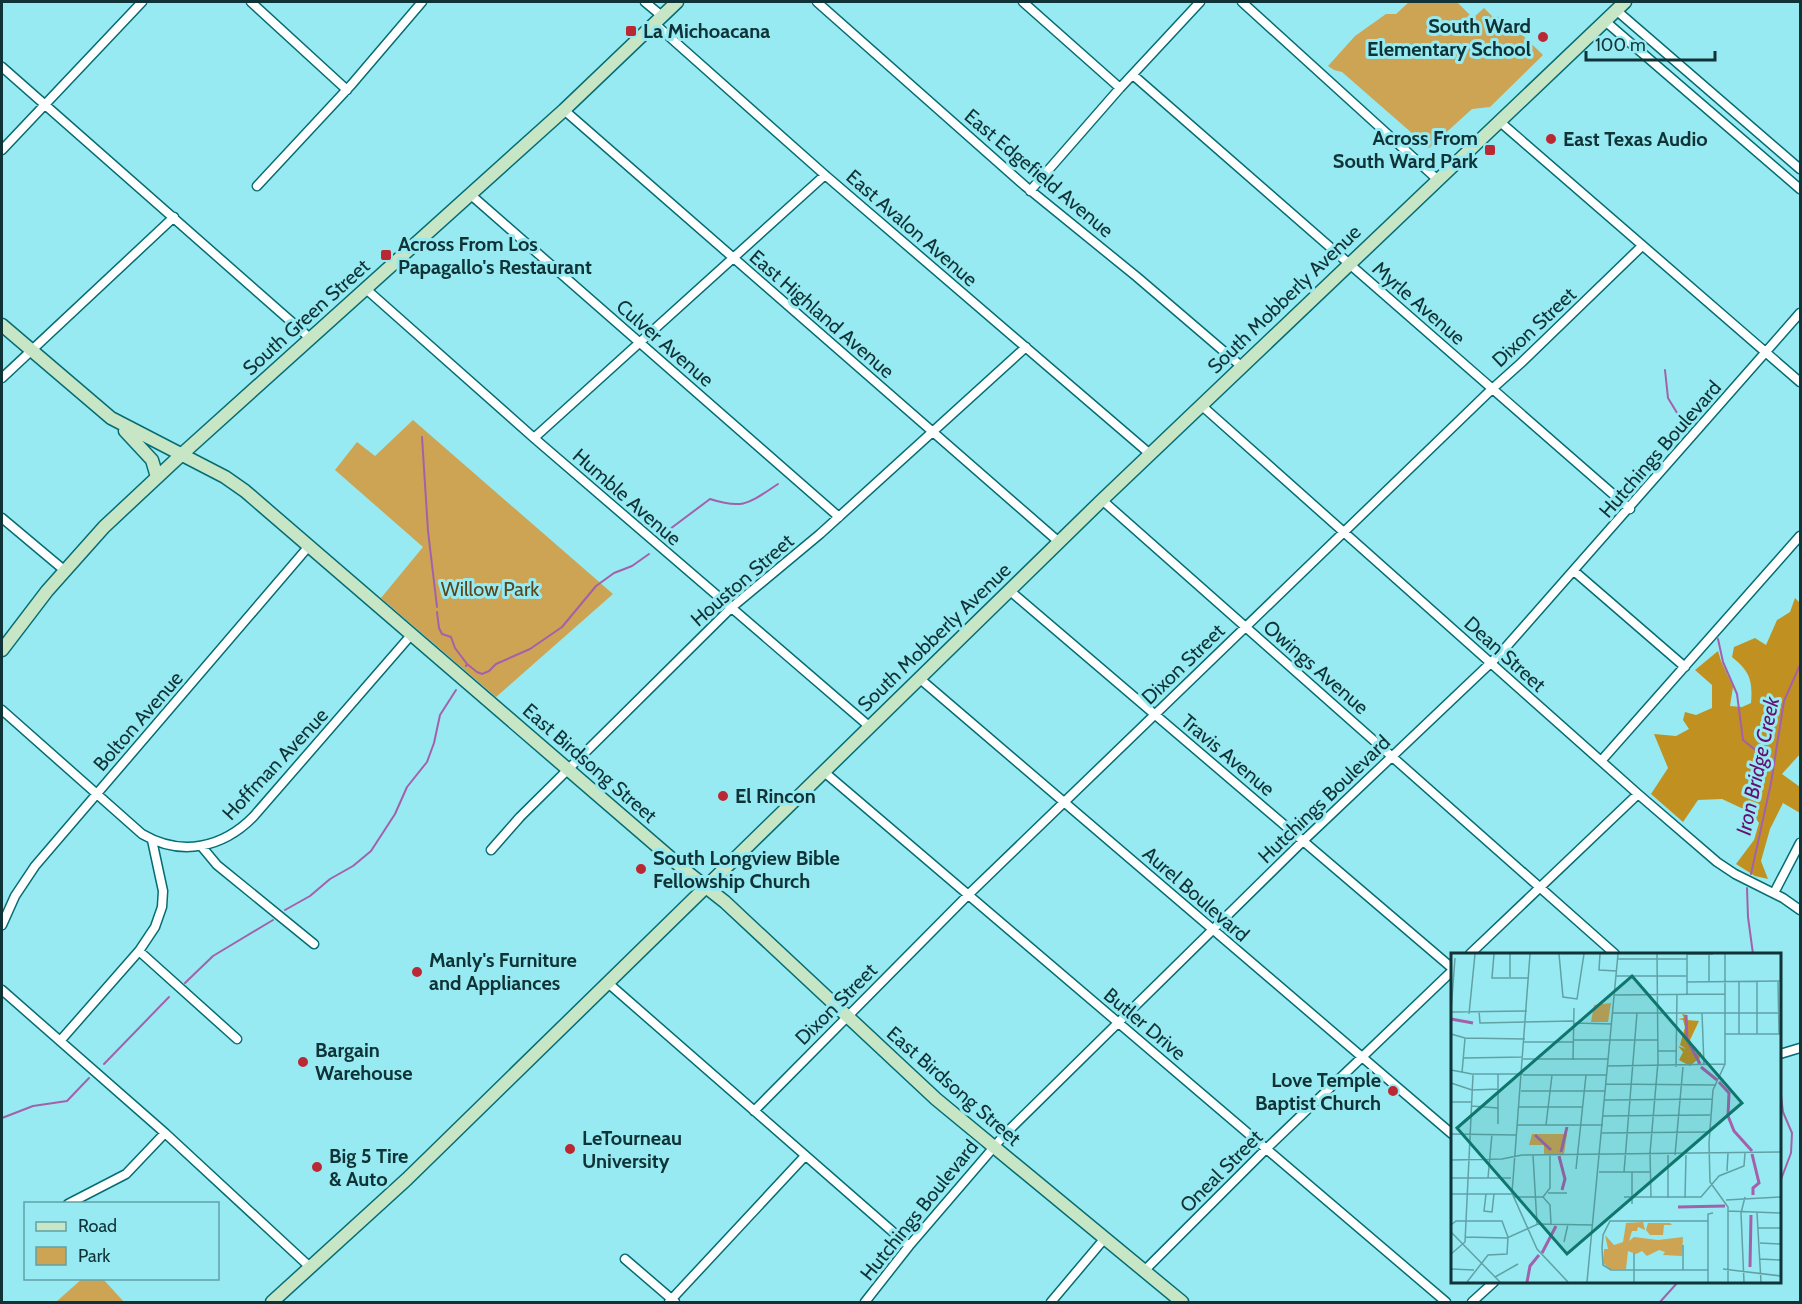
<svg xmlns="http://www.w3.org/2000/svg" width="1802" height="1304" viewBox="0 0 1802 1304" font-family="Cabin,sans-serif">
  <rect width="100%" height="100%" fill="#97eaf1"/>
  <path fill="#cca454" d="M 1409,2 L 1457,2 L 1473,18 L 1484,8 L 1492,16 L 1505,18 L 1543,55 L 1490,107 L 1472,109 L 1429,148 L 1342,72 L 1334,70 L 1328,66 L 1355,36 L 1386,14 L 1396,14 Z
    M 413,420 L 613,594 L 496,697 L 381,598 L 423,547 L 335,470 L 357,442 L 375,456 Z
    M 83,1278 L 103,1279 L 124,1302 L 56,1302 Z"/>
  <path fill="#c09121" d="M 1795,598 L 1800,603 L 1800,754 L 1782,774 L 1800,787 L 1800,813 L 1783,803 L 1770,829 L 1761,861 L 1768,879 L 1755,876 L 1736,864 L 1754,840 L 1759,823 L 1752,813 L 1722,799 L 1698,800 L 1683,822 L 1651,794 L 1668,768 L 1654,734 L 1676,736 L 1689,729 L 1683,720 L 1685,712 L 1696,715 L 1712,708 L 1712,685 L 1695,670 L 1718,651 L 1721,661 L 1733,687 L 1730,706 L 1742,707 L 1751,703 C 1753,679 1749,671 1732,657 L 1734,647 L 1755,638 L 1766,645 L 1777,620 L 1790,612 Z"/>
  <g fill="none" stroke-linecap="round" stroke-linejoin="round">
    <path stroke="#a361ab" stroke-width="2" d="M 1665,370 L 1668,398 L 1688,431
      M 422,437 L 428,531 L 437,607
      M 665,540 L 670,529 L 710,499 C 744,510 749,503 778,484
      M 437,612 L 439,628 L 442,634 L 451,637 L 455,648 L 467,664 L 466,666
      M 1718,639 L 1723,662 L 1737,694 L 1743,740 L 1774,765
      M 467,664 L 477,672 L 482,674 L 489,671 L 496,664 L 530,649 L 562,627 L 596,586 L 614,573 L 632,566 L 649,554
      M 1751,874 L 1771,783 L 1784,701 L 1800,665
      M 1747,888 L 1748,917 L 1753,954
      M 285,910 L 310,896 L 330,879 L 353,866 L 371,851 L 395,814 L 407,787 L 427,762 L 434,743 L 440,715 L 456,690
      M 185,983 L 213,956 L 273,920
      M 104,1064 L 169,997
      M 1780,1087 L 1783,1112 L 1792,1133 L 1791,1153 L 1780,1182
      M 2,1118 L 33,1106 L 67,1101 L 89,1078
      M 1660,1302 L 1678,1282"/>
    <defs>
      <path id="street" d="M 251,2 L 347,90
        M 645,2 L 663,17
        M 817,2 L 1025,186 L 1137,277 L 1241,366
        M 1023,2 L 1120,88
        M 1242,2 L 1438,180
        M 1616,10 L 1800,169
        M 1605,21 L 1800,189
        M 655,24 L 825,175 L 1150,454
        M 2,67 L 311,339
        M 1133,75 L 1630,509
        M 564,110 L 1059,542
        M 1499,121 L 1800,382
        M 2,150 L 142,2
        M 257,186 L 352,84 L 422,2
        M 1030,191 L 1120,88 L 1200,2
        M 471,195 L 839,517
        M 366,289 L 534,438 L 870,727
        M 2,378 L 174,217
        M 1201,405 L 1638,794 L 1717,862 L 1735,874 L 1783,898 L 1800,910
        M 534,438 L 825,175
        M 1102,500 L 1615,954
        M 2,518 L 64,570
        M 1574,571 L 1685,667
        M 1009,590 L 1452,968
        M 919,678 L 1452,1134
        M 2,710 L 142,834 C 181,857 223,848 254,816 L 412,634
        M 1601,761 L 1800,536
        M 823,771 L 1446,1302
        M 202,847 L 217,865 L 314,944
        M 491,850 L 520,817 L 731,608 L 820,534 L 1026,347
        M 1774,893 L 1800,843
        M 2,925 L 15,896 L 35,866 L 309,546
        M 139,951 L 237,1039
        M 1470,954 L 1638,794
        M 608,983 L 909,1246
        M 2,990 L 165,1133 L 311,1268
        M 60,1041 L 139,951 L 155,927 L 162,907 L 163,891 L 152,840
        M 1780,1054 L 1800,1048
        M 754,1111 L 968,895 L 1492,389 L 1521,363 L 1642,246
        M 68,1204 L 126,1174 L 165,1133
        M 625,1259 L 675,1302
        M 1144,1271 L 1266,1149 L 1452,971
        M 669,1302 L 805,1156
        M 865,1302 L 909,1246 L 1006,1133 L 1303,841 L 1499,655 L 1800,313
        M 1051,1302 L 1105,1238
        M 1472,1302 L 1494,1282"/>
      <path id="secondary" d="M 2,325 L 111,418 L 225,477 L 245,491 L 687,872 L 725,902 L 936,1099 L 1182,1302
        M 125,431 L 152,460 L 157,477
        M 2,650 L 47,591 L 104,527 L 181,455 L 564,110 L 677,2
        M 272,1302 L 407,1179 L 1102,500 L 1625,2"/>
    </defs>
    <use href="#street" stroke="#066c73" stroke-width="11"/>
    <use href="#secondary" stroke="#066c73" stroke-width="15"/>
    <use href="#street" stroke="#fff" stroke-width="8"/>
    <use href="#secondary" stroke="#c7e6c6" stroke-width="12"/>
  </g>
  <g fill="#ba2933" stroke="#97eaf1" stroke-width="2">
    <rect x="625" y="25" width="12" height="12" rx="3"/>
    <circle cx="1543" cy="37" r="6"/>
    <circle cx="1551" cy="139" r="6"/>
    <rect x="1484" y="144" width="12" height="12" rx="3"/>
    <rect x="380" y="249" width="12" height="12" rx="3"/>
    <circle cx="723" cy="796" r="6"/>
    <circle cx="641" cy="869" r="6"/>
    <circle cx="417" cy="972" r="6"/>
    <circle cx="303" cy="1062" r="6"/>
    <circle cx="1393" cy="1091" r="6"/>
    <circle cx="570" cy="1149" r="6"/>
    <circle cx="317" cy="1167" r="6"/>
  </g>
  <g text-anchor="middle" stroke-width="6" stroke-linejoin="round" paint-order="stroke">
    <g font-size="20" font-weight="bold" fill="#0f3336" stroke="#97eaf1" text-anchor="start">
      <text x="1531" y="33" text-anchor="end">South Ward<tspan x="1531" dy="23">Elementary School</tspan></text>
      <text x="643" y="38">La Michoacana</text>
      <text x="1478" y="145" text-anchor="end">Across From<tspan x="1478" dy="23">South Ward Park</tspan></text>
      <text x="1563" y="146">East Texas Audio</text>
      <text x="398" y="251">Across From Los<tspan x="398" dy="23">Papagallo's Restaurant</tspan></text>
      <text x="735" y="803">El Rincon</text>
      <text x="653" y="865">South Longview Bible<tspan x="653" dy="23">Fellowship Church</tspan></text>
      <text x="429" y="967">Manly's Furniture<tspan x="429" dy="23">and Appliances</tspan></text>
      <text x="315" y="1057">Bargain<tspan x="315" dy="23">Warehouse</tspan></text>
      <text x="1381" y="1087" text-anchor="end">Love Temple<tspan x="1381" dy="23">Baptist Church</tspan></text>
      <text x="582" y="1145">LeTourneau<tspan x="582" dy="23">University</tspan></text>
      <text x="329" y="1163">Big 5 Tire<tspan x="329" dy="23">&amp; Auto</tspan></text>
    </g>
    <g font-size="20" fill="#0f3336" stroke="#97eaf1">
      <text transform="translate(1039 173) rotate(40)" y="7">East Edgefield Avenue</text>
      <text transform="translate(912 228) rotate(41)" y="7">East Avalon Avenue</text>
      <text transform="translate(1284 299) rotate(-44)" y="7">South Mobberly Avenue</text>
      <text transform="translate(1419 303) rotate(41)" y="7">Myrle Avenue</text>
      <text transform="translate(822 314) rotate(41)" y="7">East Highland Avenue</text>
      <text transform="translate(306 317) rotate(-42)" y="7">South Green Street</text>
      <text transform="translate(1534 327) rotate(-43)" y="7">Dixon Street</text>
      <text transform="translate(665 343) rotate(41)" y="7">Culver Avenue</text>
      <text transform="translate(1660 449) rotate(-49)" y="7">Hutchings Boulevard</text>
      <text transform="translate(627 497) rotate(41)" y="7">Humble Avenue</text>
      <text transform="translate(742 580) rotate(-41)" y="7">Houston Street</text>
      <text transform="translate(934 637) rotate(-44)" y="7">South Mobberly Avenue</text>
      <text transform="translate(1505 654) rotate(42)" y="7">Dean Street</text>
      <text transform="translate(1183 664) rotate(-44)" y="7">Dixon Street</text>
      <text transform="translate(1316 667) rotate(41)" y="7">Owings Avenue</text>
      <text transform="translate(138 721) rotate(-49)" y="7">Bolton Avenue</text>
      <text transform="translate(1228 755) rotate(40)" y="7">Travis Avenue</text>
      <text transform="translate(590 763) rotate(41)" y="7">East Birdsong Street</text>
      <text transform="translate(275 764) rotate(-47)" y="7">Hoffman Avenue</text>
      <text transform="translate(1324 799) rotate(-44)" y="7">Hutchings Boulevard</text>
      <text transform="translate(1196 894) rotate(41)" y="7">Aurel Boulevard</text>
      <text transform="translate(836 1004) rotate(-45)" y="7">Dixon Street</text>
      <text transform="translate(1145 1024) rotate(40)" y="7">Butler Drive</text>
      <text transform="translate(954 1086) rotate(41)" y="7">East Birdsong Street</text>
      <text transform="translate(1221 1171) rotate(-45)" y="7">Oneal Street</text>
      <text transform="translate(919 1210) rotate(-51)" y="7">Hutchings Boulevard</text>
    </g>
    <g font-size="20" fill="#59451b" stroke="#97eaf1">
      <text x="490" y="596">Willow Park</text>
    </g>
    <g font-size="21" font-style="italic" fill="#650f70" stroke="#97eaf1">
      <text transform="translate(1758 766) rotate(-78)" y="7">Iron Bridge Creek</text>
    </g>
  </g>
  <g transform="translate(1451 953)">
    <rect width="330" height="330" fill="#97eaf1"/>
    <path d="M 160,50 L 157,69 L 140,69 L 143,52 ZM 81,181 L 116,181 L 113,201 L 93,201 L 93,192 L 78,192 ZM 192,269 L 194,277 L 187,274 L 186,278 L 181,278 L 178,288 L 183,284 L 207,287 L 232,284 L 231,303 L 212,302 L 214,299 L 208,297 L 196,303 L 191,298 L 185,301 L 177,298 L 175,316 L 159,316 L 152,310 L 153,296 L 157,296 L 154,282 L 163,292 L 172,289 L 175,270 ZM 197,270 L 219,270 L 221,272 L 213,272 L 212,282 L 199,282 L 195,277 Z" fill="#cca454"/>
    <path d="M 231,61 L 236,62 L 236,67 L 248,68 L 239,87 L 244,100 L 250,99 L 247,112 L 246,107 L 239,113 L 228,107 L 232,99 L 227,93 L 235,96 L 229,92 L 234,74 L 232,67 L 227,66 L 233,65 Z" fill="#c09121"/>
    <path fill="none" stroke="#a361ab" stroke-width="3" d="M 235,62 L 236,86 L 249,111M 0,66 L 22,70M 250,114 L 266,127M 268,129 L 278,140 L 277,163 L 283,178 L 301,198M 84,182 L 100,197M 110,199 L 116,174M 301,201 L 308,230 L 302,235 L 302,242M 108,203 L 114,226 L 111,237M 227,254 L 274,253M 91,300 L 105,273M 299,314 L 300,262M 76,329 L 79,313 L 88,302"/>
    <path fill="none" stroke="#61a1a6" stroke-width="1.5" d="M 43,1 L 41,25 L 78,25M 79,1 L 61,240 L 86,296 L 117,329M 108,1 L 112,44 L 126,46 L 133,1M 149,1 L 148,17 L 166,18M 236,1 L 262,1M 274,1 L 274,111 L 262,137 L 258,190 L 259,229 L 277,254 L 277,329M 167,6 L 236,6M 165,23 L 235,23M 59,24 L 59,1M 288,28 L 288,81M 306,28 L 306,81M 327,28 L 328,81M 236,29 L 330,28M 258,29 L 258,1M 236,41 L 236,1M 163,42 L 274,41M 0,58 L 4,5M 28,58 L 29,70 L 122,68M 0,59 L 76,58M 162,60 L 327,60M 251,60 L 253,112M 18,61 L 24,1M 123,70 L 161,71M 0,81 L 14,85 L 74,86M 274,81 L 330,81M 122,87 L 207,87M 73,89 L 122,89M 207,98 L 226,98M 13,105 L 72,104M 72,106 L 157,106M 122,107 L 123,55M 157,113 L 274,111M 225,114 L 226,41M 0,117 L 21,121 L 72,121M 11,120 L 14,85M 72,122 L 156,122M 0,130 L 21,137 L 47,136M 155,131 L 264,132M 70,138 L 154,138M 154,147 L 261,146M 0,149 L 21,149M 20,153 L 47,155M 68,154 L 131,154M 152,163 L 259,162M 47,171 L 47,121M 66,172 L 152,172M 95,172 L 101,122M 151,180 L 258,179M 0,181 L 65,182M 82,202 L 86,271M 224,202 L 232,114M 0,207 L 51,206 L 71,202 L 330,199M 125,216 L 135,122M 276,218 L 277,200M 148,219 L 199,219M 173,219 L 186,60M 0,225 L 60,225M 37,225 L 41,181M 97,240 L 116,240M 0,241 L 61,241M 35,241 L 33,258 L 41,259 L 43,241M 62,244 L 92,244M 92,244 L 99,235 L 99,202M 92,244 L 99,252 L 100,271M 173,244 L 250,244 L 268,223 L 293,213 L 294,200M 200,244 L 199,200 L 207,109 L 206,1M 217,245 L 217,202M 234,245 L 235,202M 275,247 L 330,244M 181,251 L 181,219M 277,258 L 330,260M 306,260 L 310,329M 0,272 L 5,268 L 51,268 L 57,284 L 56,301 L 37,302 L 16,329M 307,275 L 330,275M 0,279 L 49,329M 14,284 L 56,285 L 87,271 L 142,272M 113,289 L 117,271M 309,290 L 330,291M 183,300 L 183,329M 0,301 L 14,289 L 22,122M 309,306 L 330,307M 0,316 L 23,317M 272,316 L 330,323M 232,317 L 232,292M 257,317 L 160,317 L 152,312 L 151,295 L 152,282 L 159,268 L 257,268M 44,324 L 67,311M 136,329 L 167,1M 257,329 L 257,261 L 262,260M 293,329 L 290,260 L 294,244"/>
    <path fill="#0f766e" fill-opacity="0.15" stroke="#0f766e" stroke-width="3" d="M 181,23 L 291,150 L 116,301 L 6,175 Z"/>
    <rect width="330" height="330" fill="none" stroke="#0f3336" stroke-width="3"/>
  </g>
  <rect width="1802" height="1304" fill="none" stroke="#0f3336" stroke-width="6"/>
  <rect x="24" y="1202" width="195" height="78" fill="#97eaf1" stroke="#61a1a6" stroke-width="1.5"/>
  <rect x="36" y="1222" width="30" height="9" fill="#c7e6c6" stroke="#61a1a6" stroke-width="1.5"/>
  <text x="78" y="1232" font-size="18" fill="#0f3336">Road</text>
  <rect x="36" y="1247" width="30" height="18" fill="#cca454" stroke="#61a1a6" stroke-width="1.5"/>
  <text x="78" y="1262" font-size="18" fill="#0f3336">Park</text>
  <path d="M1586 51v9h129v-9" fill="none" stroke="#0f3336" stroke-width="3"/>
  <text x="1595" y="51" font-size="18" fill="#0f3336" stroke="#97eaf1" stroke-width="4.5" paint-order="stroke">100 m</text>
</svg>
